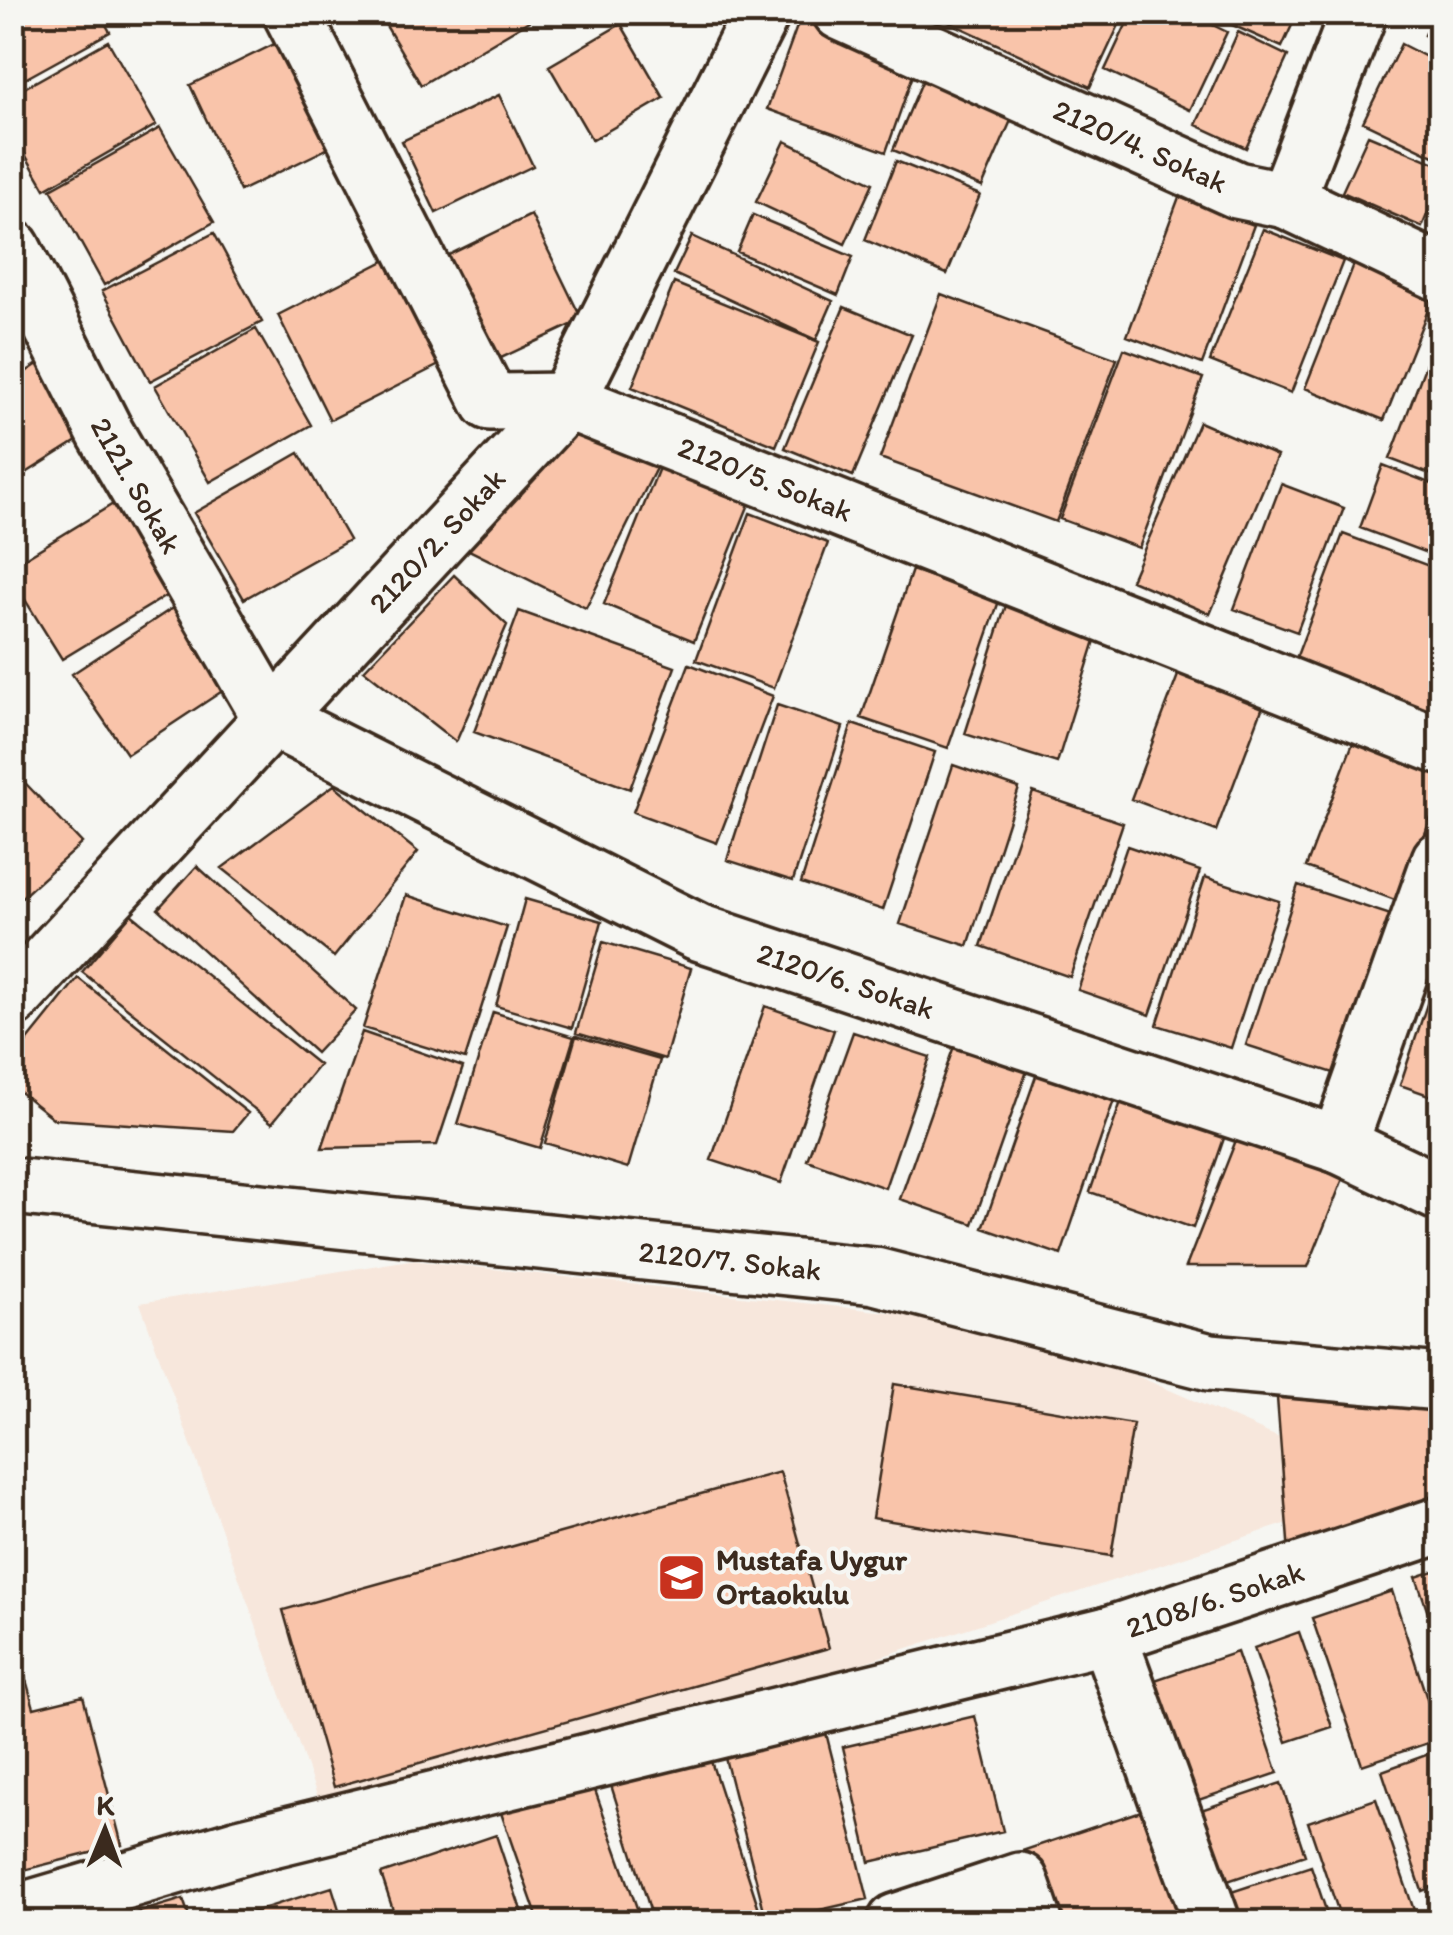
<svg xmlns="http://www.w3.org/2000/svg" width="1453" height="1935" viewBox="0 0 1453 1935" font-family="Itim,sans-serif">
  <rect width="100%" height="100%" fill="#f6f6f2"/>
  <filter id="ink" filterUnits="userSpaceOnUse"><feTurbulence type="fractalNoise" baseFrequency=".01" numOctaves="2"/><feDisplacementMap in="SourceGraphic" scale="20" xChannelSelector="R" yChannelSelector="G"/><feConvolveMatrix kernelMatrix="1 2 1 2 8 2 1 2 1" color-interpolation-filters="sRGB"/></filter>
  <g filter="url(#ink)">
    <path fill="#f7e7dc" d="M 410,1260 L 1025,1327 L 1394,1488 L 853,1666 L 323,1812 L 140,1303 Z"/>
    <path fill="#f9c4aa" stroke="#3b2a1e" stroke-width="2.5" d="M 12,12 L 99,12 L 110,32 L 12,86 Z
      M 378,12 L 544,12 L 421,85 Z
      M 927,12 L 1125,12 L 1090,87 Z
      M 1132,12 L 1186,12 L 1227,32 L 1190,110 L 1105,70 Z
      M 1203,12 L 1298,12 L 1282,47 Z
      M 1434,12 L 1440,12 L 1440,42 L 1424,35 Z
      M 800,18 L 918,61 L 886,152 L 767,109 Z
      M 621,24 L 664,98 L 592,140 L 549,66 Z
      M 1238,32 L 1288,56 L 1246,148 L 1196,125 Z
      M 291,36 L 341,142 L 240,191 L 190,85 Z
      M 108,41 L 156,125 L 45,189 L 12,132 L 12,95 Z
      M 1401,44 L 1440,64 L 1440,159 L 1363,122 Z
      M 927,70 L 1016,109 L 982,187 L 893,150 Z
      M 499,95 L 533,166 L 436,213 L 402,141 Z
      M 160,128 L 214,222 L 104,285 L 51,189 Z
      M 1368,135 L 1440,165 L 1440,183 L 1422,227 L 1342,192 Z
      M 785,141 L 873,183 L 845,244 L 756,202 Z
      M 896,161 L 980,195 L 947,274 L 865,240 Z
      M 1179,197 L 1254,225 L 1202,364 L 1127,336 Z
      M 531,215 L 582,320 L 486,365 L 436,261 Z
      M 753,215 L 853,257 L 838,295 L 737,252 Z
      M 1263,229 L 1343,261 L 1291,393 L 1210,361 Z
      M 214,233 L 262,322 L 150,381 L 102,291 Z
      M 692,236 L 833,301 L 816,340 L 674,274 Z
      M 396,255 L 449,360 L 330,420 L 278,315 Z
      M 1356,259 L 1436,290 L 1384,420 L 1305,388 Z
      M 674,283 L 819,342 L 776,446 L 632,387 Z
      M 941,294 L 1117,359 L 1056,522 L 880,458 Z
      M 844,307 L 912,335 L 853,476 L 785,448 Z
      M 1440,327 L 1440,478 L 1390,459 Z
      M 256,329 L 311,425 L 210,482 L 155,386 Z
      M 1124,349 L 1203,378 L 1139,548 L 1060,519 Z
      M 41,362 L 88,434 L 12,482 L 12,381 Z
      M 573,418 L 660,460 L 586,608 L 457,544 Z
      M 1199,422 L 1277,456 L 1210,614 L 1131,580 Z
      M 299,453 L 349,540 L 244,599 L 194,513 Z
      M 665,453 L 755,489 L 694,641 L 604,604 Z
      M 1383,465 L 1440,487 L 1440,558 L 1360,528 Z
      M 1281,484 L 1344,508 L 1297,632 L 1234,609 Z
      M 118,501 L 174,591 L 62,659 L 12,579 L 12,566 Z
      M 750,513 L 828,543 L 774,688 L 696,660 Z
      M 1343,534 L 1440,570 L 1440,716 L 1295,661 Z
      M 912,570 L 999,601 L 948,748 L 861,718 Z
      M 454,575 L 507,625 L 456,742 L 364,670 Z
      M 1006,605 L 1097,634 L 1057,763 L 965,734 Z
      M 174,607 L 227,688 L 127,754 L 72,674 Z
      M 519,611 L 675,667 L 630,789 L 474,732 Z
      M 1183,662 L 1268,693 L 1216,831 L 1131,799 Z
      M 689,664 L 773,696 L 717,843 L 633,812 Z
      M 777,705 L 843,727 L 793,881 L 727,860 Z
      M 1362,719 L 1440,749 L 1440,793 L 1400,902 L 1306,867 Z
      M 852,724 L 935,752 L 883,910 L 801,883 Z
      M 953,765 L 1019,788 L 968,946 L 900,924 Z
      M 12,769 L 82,843 L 12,906 Z
      M 334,785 L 418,852 L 334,957 L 222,868 Z
      M 1033,792 L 1123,823 L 1070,977 L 981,946 Z
      M 1127,846 L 1200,871 L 1150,1015 L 1078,990 Z
      M 197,866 L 356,1010 L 316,1053 L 158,909 Z
      M 1205,877 L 1279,901 L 1231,1048 L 1157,1025 Z
      M 1298,885 L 1394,916 L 1343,1076 L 1246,1045 Z
      M 406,895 L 507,927 L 465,1059 L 363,1028 Z
      M 525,899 L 602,921 L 572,1028 L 496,1006 Z
      M 131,914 L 319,1065 L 272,1123 L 82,972 Z
      M 603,942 L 691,968 L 665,1059 L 576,1033 Z
      M 1440,965 L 1440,1099 L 1400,1085 Z
      M 78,978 L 248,1113 L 233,1131 L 54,1119 L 12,1086 L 12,1060 Z
      M 765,1006 L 834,1030 L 781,1183 L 711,1160 Z
      M 493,1012 L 574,1037 L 540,1148 L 458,1124 Z
      M 362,1032 L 463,1067 L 437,1145 L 322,1148 Z
      M 853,1032 L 930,1057 L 885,1188 L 807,1160 Z
      M 576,1036 L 660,1060 L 628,1168 L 545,1143 Z
      M 954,1046 L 1027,1071 L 973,1224 L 900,1199 Z
      M 1037,1073 L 1114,1100 L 1061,1255 L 983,1228 Z
      M 1128,1081 L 1231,1118 L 1193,1228 L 1090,1192 Z
      M 1240,1130 L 1346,1171 L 1308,1267 L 1186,1267 Z
      M 894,1384 L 1133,1424 L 1111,1556 L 872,1518 Z
      M 1276,1385 L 1440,1407 L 1440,1496 L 1289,1554 Z
      M 780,1472 L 829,1648 L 334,1787 L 283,1610 Z
      M 1440,1569 L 1440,1647 L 1416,1577 Z
      M 1392,1591 L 1440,1739 L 1362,1765 L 1312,1618 Z
      M 12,1630 L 34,1708 L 83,1696 L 122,1845 L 12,1873 Z
      M 1299,1632 L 1332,1727 L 1287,1742 L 1254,1648 Z
      M 1237,1652 L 1278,1773 L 1181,1806 L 1140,1685 Z
      M 975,1716 L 1003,1831 L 870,1862 L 843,1747 Z
      M 826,1733 L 868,1899 L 767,1922 L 725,1758 Z
      M 1440,1750 L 1440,1884 L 1422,1891 L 1382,1771 Z
      M 709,1755 L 761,1915 L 738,1922 L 654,1922 L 611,1785 Z
      M 591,1779 L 642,1922 L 539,1922 L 500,1810 Z
      M 1281,1783 L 1305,1855 L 1210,1887 L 1186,1815 Z
      M 1376,1799 L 1418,1922 L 1342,1922 L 1308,1822 Z
      M 1144,1810 L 1182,1919 L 1171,1922 L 1037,1922 L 1013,1854 Z
      M 496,1835 L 525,1922 L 397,1922 L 381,1874 Z
      M 1311,1866 L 1330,1922 L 1224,1922 L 1216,1897 Z
      M 332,1887 L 343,1922 L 221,1922 Z
      M 183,1899 L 191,1922 L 106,1922 Z"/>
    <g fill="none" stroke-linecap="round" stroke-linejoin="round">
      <defs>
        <g id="minor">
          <path id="s1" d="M 291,12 L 490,402 L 567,401 L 1440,746"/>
          <path id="s2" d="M 841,12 L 1237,190 L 1286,200 L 1440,273"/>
          <path d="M 1286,200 L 1359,12"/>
          <path id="s3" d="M 12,248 L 106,434 L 271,718 L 698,932 L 1339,1145 L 1440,1193"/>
          <path id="s4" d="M 12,999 L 567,401 L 762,12"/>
          <path d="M 1339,1145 L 1440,860"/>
          <path id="s5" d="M 12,1186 L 875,1276 L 1210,1362 L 1440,1382"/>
          <path d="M 896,1922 L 1020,1881 L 1034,1922"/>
          <path id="s6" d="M 1212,1922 L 1108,1635 L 1440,1525"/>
        </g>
        <path id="tertiary" d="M 12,1914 L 243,1846 L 1108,1635"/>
      </defs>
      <use href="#minor" stroke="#3b2a1e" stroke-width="62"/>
      <use href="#tertiary" stroke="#3b2a1e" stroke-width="62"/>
      <use href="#minor" stroke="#f6f6f2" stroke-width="55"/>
      <use href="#tertiary" stroke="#f6f6f2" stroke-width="55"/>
    </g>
  </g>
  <defs>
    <symbol id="school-square" viewBox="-11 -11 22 22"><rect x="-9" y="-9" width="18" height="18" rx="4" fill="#c8321e" stroke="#f6f6f2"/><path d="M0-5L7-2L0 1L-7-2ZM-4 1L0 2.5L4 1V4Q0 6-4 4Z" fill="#fff"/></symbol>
  </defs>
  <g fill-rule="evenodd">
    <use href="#school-square" x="654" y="1550" width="55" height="55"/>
  </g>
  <g text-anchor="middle" stroke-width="8" stroke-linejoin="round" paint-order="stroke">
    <g font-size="30" fill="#3b2a1e" stroke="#f6f6f2">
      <text dy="10" stroke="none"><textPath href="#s2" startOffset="328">2120/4. Sokak</textPath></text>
      <text dy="10" stroke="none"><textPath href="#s1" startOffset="728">2120/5. Sokak</textPath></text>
      <text dy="10" stroke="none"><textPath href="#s3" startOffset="268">2121. Sokak</textPath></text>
      <text dy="10" stroke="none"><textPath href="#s4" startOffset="625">2120/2. Sokak</textPath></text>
      <text dy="10" stroke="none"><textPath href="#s3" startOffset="1170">2120/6. Sokak</textPath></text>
      <text dy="10" stroke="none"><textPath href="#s5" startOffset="722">2120/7. Sokak</textPath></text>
      <text dy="10" stroke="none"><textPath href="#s6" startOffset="418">2108/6. Sokak</textPath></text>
    </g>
    <g font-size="30" font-weight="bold" fill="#3b2a1e" stroke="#f6f6f2" text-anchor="start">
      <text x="716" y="1570">Mustafa Uygur<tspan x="716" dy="34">Ortaokulu</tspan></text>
    </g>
  </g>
  <rect width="1453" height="1935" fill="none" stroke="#f6f6f2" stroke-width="50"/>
  <rect x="25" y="25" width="1403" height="1885" fill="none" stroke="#3b2a1e" stroke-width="4" filter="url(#ink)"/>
  <g transform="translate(105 1830) rotate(1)" stroke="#f6f6f2" stroke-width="8" paint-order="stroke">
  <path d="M0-8L18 38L0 25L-18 38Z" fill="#3b2a1e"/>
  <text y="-15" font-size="28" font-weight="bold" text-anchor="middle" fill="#3b2a1e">K</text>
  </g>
</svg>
